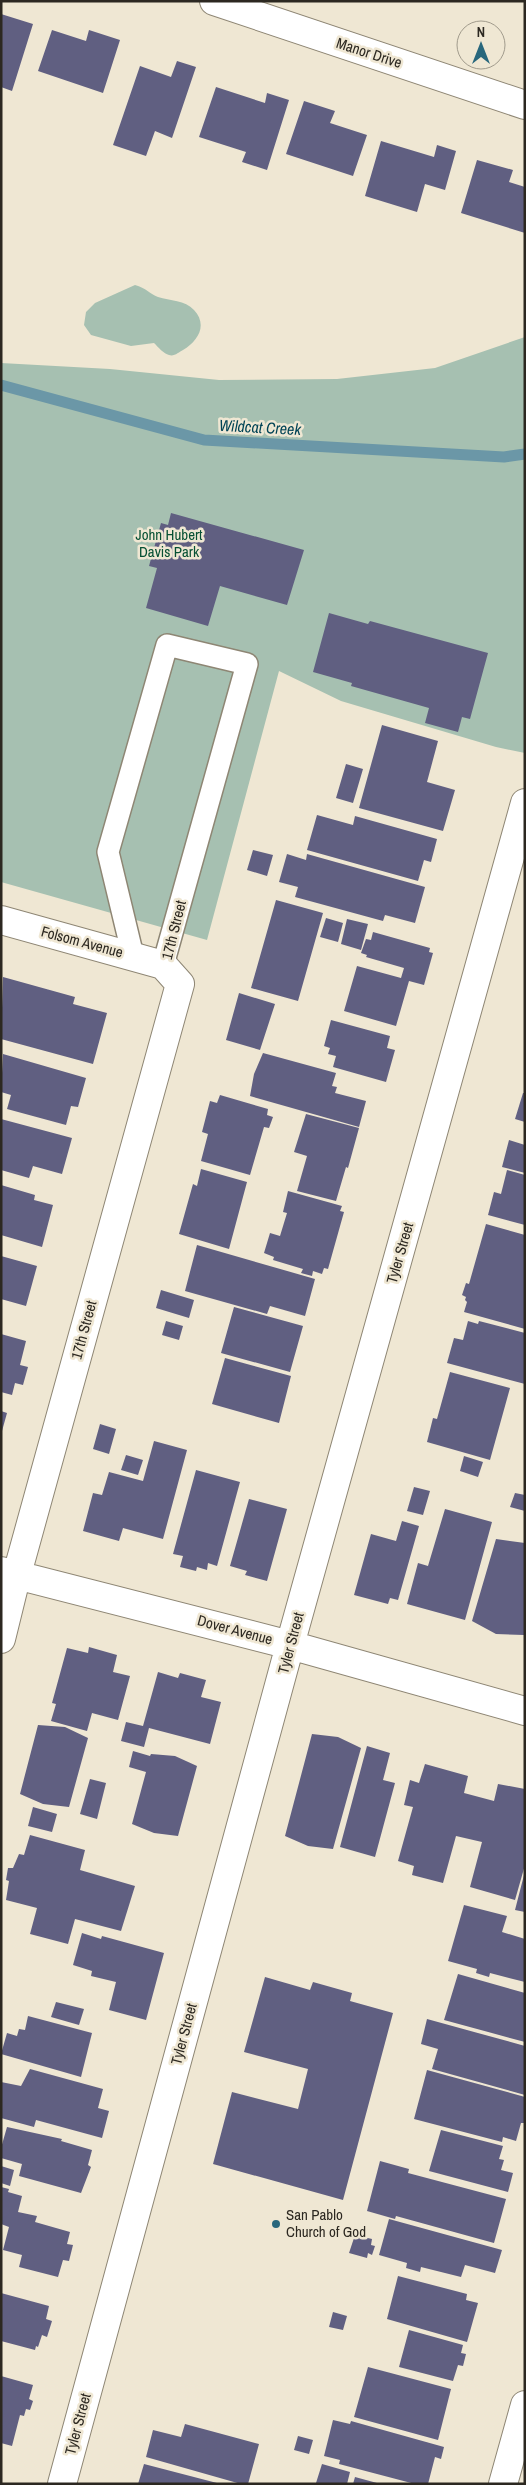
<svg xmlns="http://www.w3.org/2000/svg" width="526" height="2485" viewBox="0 0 526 2485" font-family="'Archivo Narrow',sans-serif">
  <rect width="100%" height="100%" fill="#efe7d3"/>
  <path fill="#a6c0b1" d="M 135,285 C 146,288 150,294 158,297 C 170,301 185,300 194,310 C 208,325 198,341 183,350 C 179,352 174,357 169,355 C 164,354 158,347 154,343 L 131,346 L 91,335 L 84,325 L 86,312 L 95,303 Z
    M 525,337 L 525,753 L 496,747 L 341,701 L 279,671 L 207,940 L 1,882 L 1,363 L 110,369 L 219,380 L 337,379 L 435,368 Z"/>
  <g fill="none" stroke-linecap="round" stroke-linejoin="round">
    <path stroke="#6b97a7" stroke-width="11" d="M 1,385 L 204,440 L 504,457 L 525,454"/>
  </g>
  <path fill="#605f81" d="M 1,14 L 33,24 L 12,91 L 1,87 Z
    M 52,30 L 86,41 L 89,30 L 120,40 L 103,93 L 38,71 Z
    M 177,61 L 196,67 L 172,138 L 155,131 L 146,156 L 113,145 L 140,66 L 171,77 Z
    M 216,87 L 265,103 L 267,93 L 289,100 L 267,170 L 242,162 L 246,152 L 199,137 Z
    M 304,101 L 335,111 L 330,123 L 367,135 L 353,176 L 286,154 Z
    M 381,141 L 434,157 L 437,145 L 456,151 L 445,190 L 425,184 L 417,212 L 365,196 Z
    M 477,160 L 513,170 L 509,182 L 525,187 L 525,233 L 461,213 Z
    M 171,513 L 304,550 L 287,605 L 220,586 L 208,626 L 146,608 L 157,568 L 149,566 L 161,523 L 168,525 Z
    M 329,613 L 368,624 L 370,621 L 488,653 L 470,719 L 462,717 L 458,732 L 425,723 L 429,708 L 351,686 L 352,683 L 313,672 Z
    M 382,725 L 438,741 L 427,782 L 455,790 L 443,831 L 359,808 Z
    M 346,764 L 363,769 L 353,803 L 336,798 Z
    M 317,815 L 353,825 L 355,816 L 437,839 L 431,862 L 424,860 L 418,881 L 307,850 Z
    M 253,850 L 273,855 L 267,876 L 247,870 Z
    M 287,854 L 306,860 L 307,854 L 425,887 L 415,923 L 385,915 L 383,921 L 295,897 L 298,887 L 279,882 Z
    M 276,900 L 323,913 L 298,1001 L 251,988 Z
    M 326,918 L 343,923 L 338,942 L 320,937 Z
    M 347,919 L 368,924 L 361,950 L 341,944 Z
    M 373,932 L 430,948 L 429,952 L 433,953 L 424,985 L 409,981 L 396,1026 L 344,1011 L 357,966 L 401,978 L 404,968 L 366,957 L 367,955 L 361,953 L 366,939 L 371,940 Z
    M 3,977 L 75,997 L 73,1004 L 107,1013 L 93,1064 L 1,1039 Z
    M 239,993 L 275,1004 L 260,1050 L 226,1040 Z
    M 331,1020 L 390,1036 L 387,1048 L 395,1050 L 386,1082 L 333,1067 L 336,1056 L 328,1054 L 330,1048 L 324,1046 Z
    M 263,1053 L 336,1073 L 332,1086 L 337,1087 L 335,1093 L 366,1101 L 359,1127 L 250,1096 L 254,1074 Z
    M 3,1054 L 86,1078 L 78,1107 L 71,1106 L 66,1125 L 7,1109 L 11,1095 L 1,1092 Z
    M 523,1093 L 525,1093 L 525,1122 L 515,1119 Z
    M 220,1095 L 268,1109 L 267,1115 L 273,1117 L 269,1128 L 264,1127 L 250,1175 L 201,1161 L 208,1134 L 202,1132 L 210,1101 L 217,1103 Z
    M 306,1114 L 359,1128 L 348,1168 L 346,1167 L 336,1201 L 297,1191 L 307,1156 L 294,1152 Z
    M 1,1119 L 72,1138 L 62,1174 L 33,1166 L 29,1178 L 1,1170 Z
    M 509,1140 L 525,1145 L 525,1173 L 502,1167 Z
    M 201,1169 L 247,1182 L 229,1249 L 179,1234 L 193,1184 L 197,1186 Z
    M 507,1170 L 525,1175 L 525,1225 L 488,1215 L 494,1192 L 501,1194 Z
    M 1,1185 L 35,1195 L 34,1200 L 53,1205 L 42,1247 L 1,1235 Z
    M 288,1191 L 342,1206 L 340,1211 L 344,1212 L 328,1269 L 324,1268 L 322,1274 L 313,1271 L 312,1276 L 301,1273 L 303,1269 L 273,1260 L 274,1257 L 264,1253 L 270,1233 L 280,1236 L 287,1213 L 283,1212 Z
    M 486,1224 L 525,1235 L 525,1329 L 464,1312 L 467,1302 L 465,1300 L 466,1297 L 462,1295 L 466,1283 L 469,1284 Z
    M 197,1245 L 315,1279 L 305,1316 L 270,1306 L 267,1314 L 185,1291 Z
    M 1,1256 L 37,1266 L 26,1306 L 1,1299 Z
    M 161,1290 L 194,1300 L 189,1318 L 156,1308 Z
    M 234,1307 L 303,1326 L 290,1372 L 221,1353 Z
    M 166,1321 L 183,1326 L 179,1340 L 162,1335 Z
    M 468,1321 L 478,1324 L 479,1321 L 525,1333 L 525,1384 L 447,1363 L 454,1338 L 463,1340 Z
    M 1,1334 L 26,1341 L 20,1365 L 28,1367 L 23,1385 L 15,1383 L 12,1395 L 1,1392 Z
    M 225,1358 L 291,1376 L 279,1423 L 212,1404 Z
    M 450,1372 L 510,1388 L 490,1460 L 427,1442 L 433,1418 L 437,1419 Z
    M 1,1411 L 7,1413 L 2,1431 L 1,1431 Z
    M 100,1424 L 116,1429 L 109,1454 L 93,1449 Z
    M 154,1441 L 187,1450 L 163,1539 L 123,1528 L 119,1541 L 83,1531 L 93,1493 L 102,1495 L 109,1472 L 143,1481 Z
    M 126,1455 L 143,1460 L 138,1475 L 121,1470 Z
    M 464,1456 L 483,1462 L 478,1477 L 460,1471 Z
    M 196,1470 L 240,1482 L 217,1566 L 208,1563 L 207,1570 L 197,1567 L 196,1571 L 180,1567 L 183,1556 L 173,1554 Z
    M 414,1487 L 430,1491 L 423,1515 L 407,1511 Z
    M 515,1493 L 525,1495 L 525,1511 L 510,1507 Z
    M 249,1499 L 287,1509 L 267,1581 L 245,1575 L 247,1571 L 230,1566 Z
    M 445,1509 L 492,1522 L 465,1620 L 407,1604 L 418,1563 L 428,1566 Z
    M 402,1521 L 419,1526 L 398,1600 L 390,1598 L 388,1604 L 354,1595 L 371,1534 L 396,1541 Z
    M 496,1539 L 525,1543 L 524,1635 L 496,1634 L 472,1621 Z
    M 89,1647 L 117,1655 L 113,1672 L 130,1676 L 118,1720 L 92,1713 L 87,1731 L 51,1721 L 56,1704 L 52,1703 L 67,1648 L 88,1653 Z
    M 158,1672 L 178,1678 L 180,1673 L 206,1680 L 201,1697 L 221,1702 L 210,1744 L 149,1728 L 144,1747 L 121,1741 L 126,1722 L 143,1726 Z
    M 38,1725 L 65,1727 L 88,1738 L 69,1807 L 43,1804 L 20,1794 Z
    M 312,1734 L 338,1737 L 361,1748 L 333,1849 L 308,1846 L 285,1836 Z
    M 367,1746 L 390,1753 L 383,1780 L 395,1783 L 375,1857 L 340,1847 Z
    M 133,1751 L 150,1756 L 151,1754 L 175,1756 L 197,1766 L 178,1836 L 154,1833 L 132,1824 L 146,1772 L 129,1767 Z
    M 425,1764 L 468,1776 L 464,1793 L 494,1801 L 498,1784 L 525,1789 L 525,1865 L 515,1900 L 470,1887 L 482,1842 L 456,1836 L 443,1883 L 412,1875 L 414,1866 L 398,1861 L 413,1807 L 404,1805 L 410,1780 L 419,1783 Z
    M 90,1779 L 106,1783 L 97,1819 L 80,1814 Z
    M 33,1807 L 57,1814 L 52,1832 L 28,1826 Z
    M 30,1835 L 85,1850 L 80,1870 L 135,1886 L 121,1931 L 75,1919 L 68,1944 L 30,1934 L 37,1908 L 6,1900 L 9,1881 L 6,1880 L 8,1868 L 13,1868 L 19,1854 L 24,1855 Z
    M 524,1875 L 525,1875 L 525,1912 L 515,1910 Z
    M 464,1905 L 507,1916 L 502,1932 L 525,1939 L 525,1982 L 490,1973 L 489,1977 L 476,1973 L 477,1969 L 448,1961 Z
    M 82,1933 L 101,1939 L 102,1936 L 164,1953 L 146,2020 L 109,2010 L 116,1982 L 91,1976 L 92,1971 L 73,1965 Z
    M 458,1974 L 525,1993 L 525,2042 L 444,2020 Z
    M 265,1977 L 310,1990 L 313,1982 L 352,1993 L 350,2001 L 393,2013 L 343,2200 L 213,2164 L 232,2092 L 298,2109 L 308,2069 L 244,2052 Z
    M 56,2002 L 84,2009 L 79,2025 L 51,2017 Z
    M 28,2016 L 92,2033 L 81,2077 L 1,2054 L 7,2033 L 17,2036 L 19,2029 L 25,2030 Z
    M 427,2019 L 525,2046 L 525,2095 L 432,2069 L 438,2049 L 421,2044 Z
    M 30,2069 L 103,2089 L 98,2108 L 109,2111 L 102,2138 L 36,2120 L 34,2127 L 1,2118 L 1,2082 L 21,2086 Z
    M 427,2070 L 525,2097 L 525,2121 L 524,2123 L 521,2123 L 516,2141 L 503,2137 L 502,2142 L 414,2119 Z
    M 7,2127 L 62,2139 L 61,2141 L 92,2150 L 88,2165 L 91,2167 L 81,2193 L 19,2176 L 22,2164 L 1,2158 L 1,2148 Z
    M 441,2130 L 503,2146 L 499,2159 L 504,2160 L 501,2170 L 513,2173 L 508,2192 L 429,2171 Z
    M 380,2161 L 409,2169 L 408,2173 L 506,2199 L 494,2243 L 396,2216 L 395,2219 L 367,2211 Z
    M 1,2166 L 14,2170 L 10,2186 L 1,2183 Z
    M 1,2187 L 9,2189 L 8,2192 L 22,2196 L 18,2212 L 37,2216 L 35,2222 L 70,2232 L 67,2244 L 73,2245 L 69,2261 L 63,2260 L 58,2277 L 19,2267 L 22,2255 L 3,2250 L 9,2227 L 1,2224 Z
    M 389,2219 L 502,2250 L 495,2273 L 465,2265 L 461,2277 L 421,2267 L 420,2272 L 406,2268 L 407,2263 L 379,2255 Z
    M 355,2235 L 372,2239 L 371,2245 L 375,2246 L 372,2255 L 368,2253 L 367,2258 L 349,2253 Z
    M 398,2276 L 467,2294 L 466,2300 L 478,2303 L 467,2342 L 387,2319 Z
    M 1,2293 L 49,2306 L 46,2319 L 52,2321 L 47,2337 L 42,2335 L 38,2347 L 36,2346 L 35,2350 L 1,2341 Z
    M 333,2312 L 347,2316 L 343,2330 L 329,2327 Z
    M 409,2330 L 463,2345 L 461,2353 L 466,2354 L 463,2366 L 458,2365 L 453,2381 L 399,2367 Z
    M 368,2367 L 451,2389 L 438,2440 L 354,2417 Z
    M 1,2376 L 33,2385 L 29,2399 L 33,2401 L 30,2410 L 26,2409 L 24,2416 L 20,2415 L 12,2446 L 1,2443 Z
    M 333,2420 L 350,2424 L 351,2421 L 444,2447 L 441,2459 L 435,2457 L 428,2484 L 415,2484 L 339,2464 L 340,2460 L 324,2456 Z
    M 185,2424 L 259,2444 L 248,2484 L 241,2484 L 146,2457 L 153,2430 L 181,2437 Z
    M 298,2436 L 313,2440 L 309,2454 L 294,2450 Z
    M 144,2464 L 217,2483 L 217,2484 L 138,2484 Z
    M 322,2464 L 350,2472 L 347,2484 L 316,2483 Z
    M 355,2477 L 377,2483 L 377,2484 L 353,2484 Z"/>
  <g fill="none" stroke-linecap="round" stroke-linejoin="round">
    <defs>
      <path id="lane" d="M 133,956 L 108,852 L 167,645 L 247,664 L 163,965"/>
      <path id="street" d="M 214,1 L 525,105
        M 1,920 L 163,965 L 180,984 L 17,1574 L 1,1639
        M 1,1571 L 290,1645 L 525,1711
        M 62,2484 L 290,1645 L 525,803
        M 503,2484 L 525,2405"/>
    </defs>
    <use href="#lane" stroke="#8e8674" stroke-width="24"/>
    <use href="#street" stroke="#8e8674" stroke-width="30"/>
    <use href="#lane" stroke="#fff" stroke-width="21"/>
    <use href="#street" stroke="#fff" stroke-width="28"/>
  </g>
  <circle fill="#28677c" stroke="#efe7d3" stroke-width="2" cx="276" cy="2224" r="5"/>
  <g text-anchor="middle" stroke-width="5" stroke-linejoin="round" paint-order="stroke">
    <g font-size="15" fill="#2c2821" stroke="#efe7d3">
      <text transform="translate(369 53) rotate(18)" y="5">Manor Drive</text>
      <text transform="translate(174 930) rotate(-76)" y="5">17th Street</text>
      <text transform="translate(82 942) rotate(15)" y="5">Folsom Avenue</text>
      <text transform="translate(400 1253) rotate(-74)" y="5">Tyler Street</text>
      <text transform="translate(84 1330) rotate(-75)" y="5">17th Street</text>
      <text transform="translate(235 1630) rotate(15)" y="5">Dover Avenue</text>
      <text transform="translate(291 1643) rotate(-75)" y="5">Tyler Street</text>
      <text transform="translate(184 2034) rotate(-75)" y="5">Tyler Street</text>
      <text transform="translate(78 2424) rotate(-75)" y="5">Tyler Street</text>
    </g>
    <g font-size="15" fill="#065033" stroke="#efe7d3">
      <text x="169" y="540">John Hubert<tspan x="169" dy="17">Davis Park</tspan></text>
    </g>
    <g font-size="15" fill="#2c2821" stroke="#efe7d3" text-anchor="start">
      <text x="286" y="2220">San Pablo<tspan x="286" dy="17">Church of God</tspan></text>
    </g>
    <g font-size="16" font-style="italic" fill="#004355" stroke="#efe7d3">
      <text transform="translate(260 427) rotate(3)" y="6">Wildcat Creek</text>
    </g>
  </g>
  <rect width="526" height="2485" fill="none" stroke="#2c2821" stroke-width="5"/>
  <g transform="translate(481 45)"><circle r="24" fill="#efe7d3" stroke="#a19b8c"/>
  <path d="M0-4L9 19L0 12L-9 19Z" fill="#28677c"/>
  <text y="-8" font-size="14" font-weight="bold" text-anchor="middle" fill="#2c2821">N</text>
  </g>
</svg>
